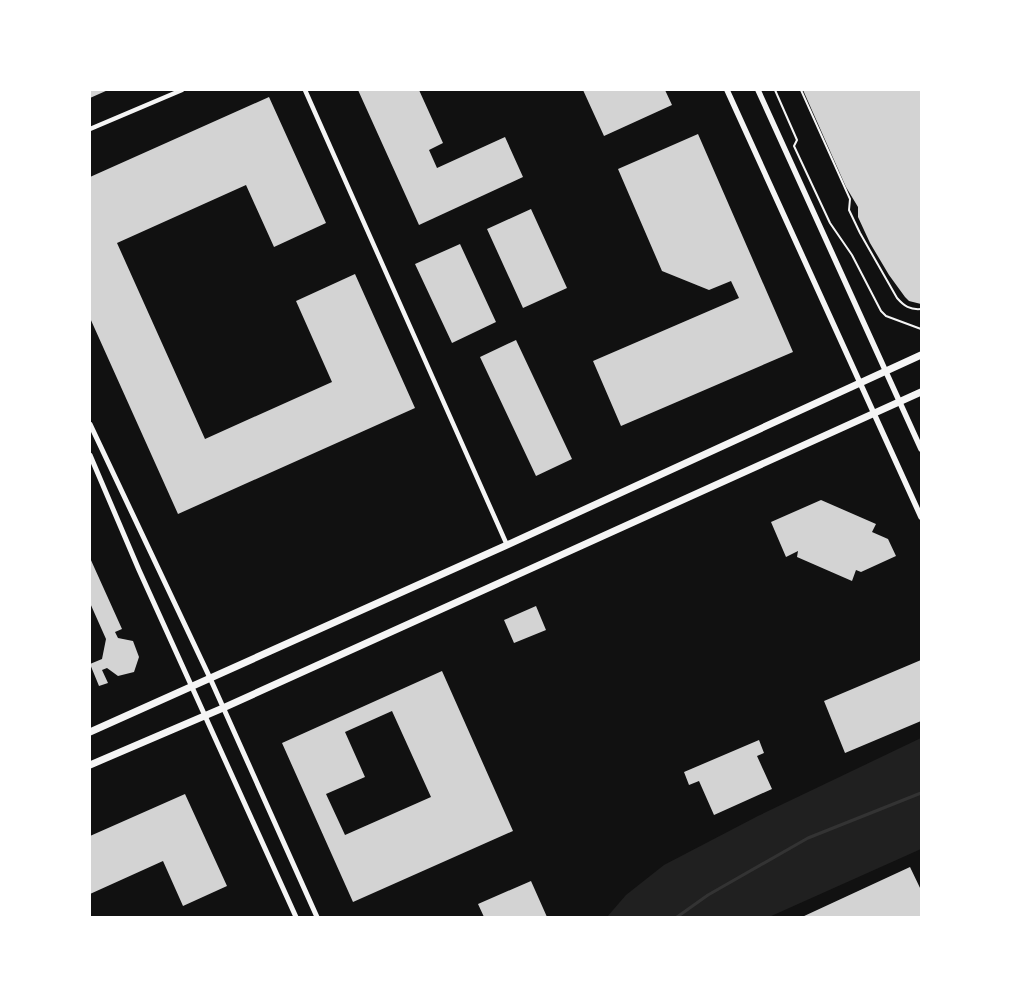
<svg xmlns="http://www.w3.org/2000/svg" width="1011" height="1007" viewBox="0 0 1011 1007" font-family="'Noto Sans',sans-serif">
  <rect width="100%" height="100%" fill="#111"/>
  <path fill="#202020" d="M 921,738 L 921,849 L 769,917 L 607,917 L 626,895 L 664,865 L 758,816 Z"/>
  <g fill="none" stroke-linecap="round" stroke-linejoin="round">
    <path stroke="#333" stroke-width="3" d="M 677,917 L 708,895 L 808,838 L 921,793"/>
  </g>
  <path fill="#d3d3d3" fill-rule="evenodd" d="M 90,90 L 108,90 L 90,98 Z
    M 358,90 L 419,90 L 443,143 L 429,150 L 437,168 L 505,137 L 523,177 L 419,225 Z
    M 583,90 L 665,90 L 672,105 L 604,136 Z
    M 803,90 L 921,90 L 921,304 L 909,301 L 905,297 L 889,275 L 870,243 L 858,217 L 858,207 L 846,187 Z
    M 269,97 L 326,223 L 274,247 L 246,185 L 117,243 L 205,439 L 332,382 L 296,301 L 355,274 L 415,408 L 178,514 L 90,318 L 90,177 Z
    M 698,134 L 793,352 L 621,426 L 593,361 L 739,298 L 731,281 L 709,290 L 662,271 L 618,169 Z
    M 531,209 L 567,288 L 523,308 L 487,229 Z
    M 460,244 L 496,322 L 452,343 L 415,264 Z
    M 516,340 L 572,459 L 536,476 L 480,357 Z
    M 821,500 L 876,524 L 872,532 L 888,539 L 896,556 L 861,572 L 856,570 L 852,581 L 797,557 L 798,551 L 786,557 L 771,522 Z
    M 90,558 L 122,629 L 115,632 L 118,638 L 133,641 L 139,657 L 134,672 L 118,676 L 107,668 L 102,670 L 108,683 L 99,686 L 90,664 L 102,659 L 106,639 L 90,603 Z
    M 536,606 L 546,630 L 514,643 L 504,620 Z
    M 921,660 L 921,721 L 845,753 L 824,701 Z
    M 442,671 L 513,831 L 353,902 L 282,743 ZM 392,711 L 431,797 L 345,835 L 326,794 L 365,777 L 345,732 Z
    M 759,740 L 764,753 L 757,756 L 772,789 L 714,815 L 699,781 L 689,785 L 684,772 Z
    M 185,794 L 227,886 L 183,906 L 163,861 L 90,894 L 90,836 Z
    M 910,867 L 921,890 L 921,917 L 802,917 Z
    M 531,881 L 547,917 L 484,917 L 478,904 Z"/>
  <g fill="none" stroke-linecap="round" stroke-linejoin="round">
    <path stroke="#f5f5f5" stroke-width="2" d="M 775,90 L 797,140 L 794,146 L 830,223 L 852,255 L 881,311 L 886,316 L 921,329
      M 801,90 L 850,199 L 849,210 L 860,233 L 897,298 C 904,306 910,310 921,309"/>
    <path stroke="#f5f5f5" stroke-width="4.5" d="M 305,90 L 507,545
      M 90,129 L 182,90"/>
    <path stroke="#f5f5f5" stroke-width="5" d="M 90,424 L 210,678 L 317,917
      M 90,455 L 139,570 L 296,917"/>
    <path stroke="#f5f5f5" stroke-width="5.5" d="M 727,90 L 921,517
      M 758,90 L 921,449"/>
    <path stroke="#f5f5f5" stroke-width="7" d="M 90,732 L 507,545 L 921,355
      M 90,765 L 223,708 L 921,392"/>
  </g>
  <rect width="1011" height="1007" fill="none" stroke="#ffffff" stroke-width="182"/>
</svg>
